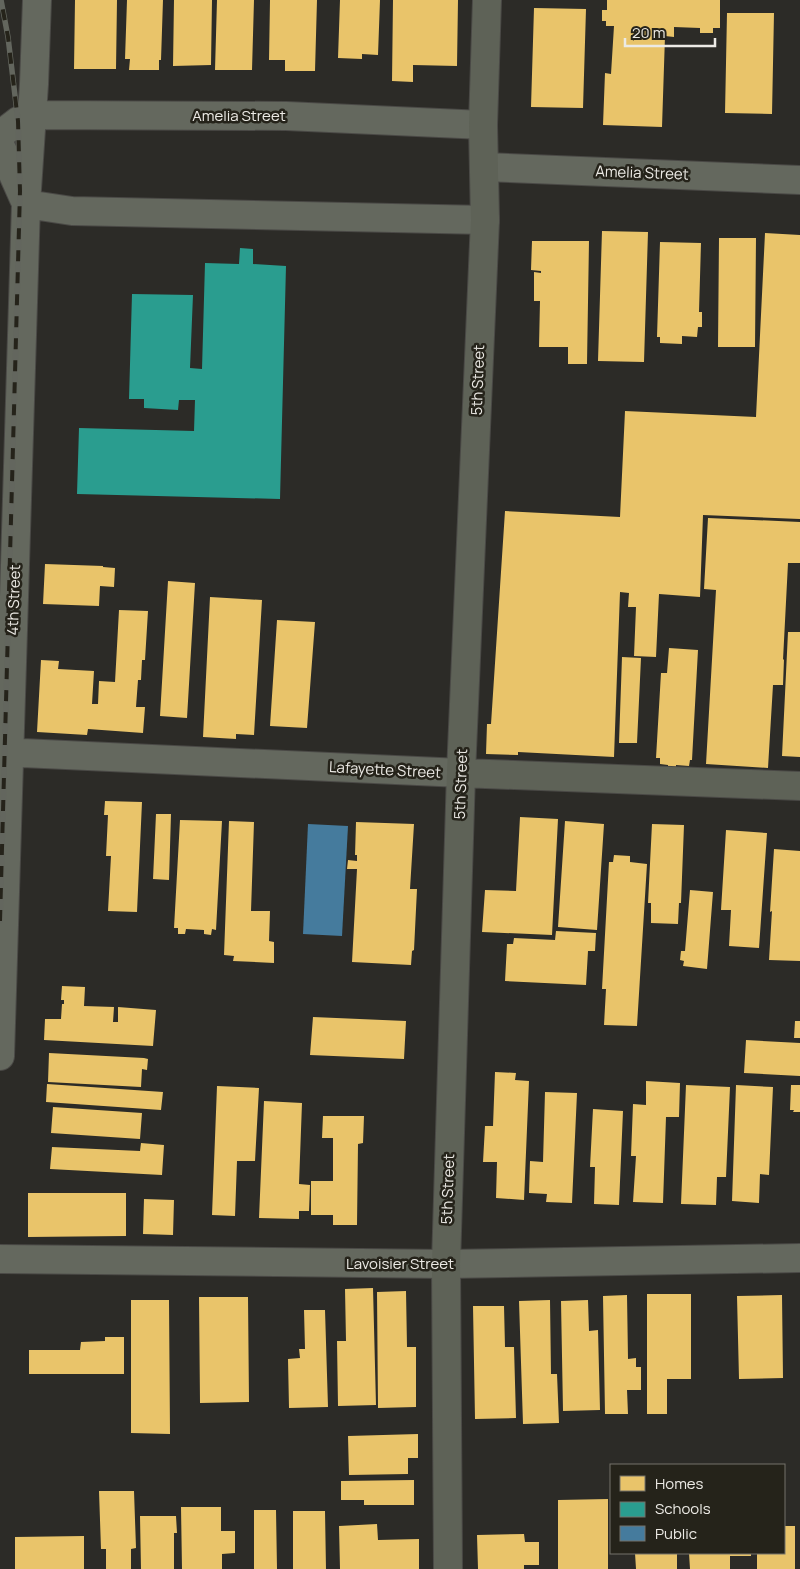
<svg xmlns="http://www.w3.org/2000/svg" width="800" height="1569" viewBox="0 0 800 1569" font-family="Manrope,sans-serif">
  <rect width="100%" height="100%" fill="#2c2b27"/>
  <path fill="#e9c46a" d="M 75,0 L 117,0 L 116,69 L 74,69 Z
    M 127,0 L 163,0 L 161,60 L 159,60 L 159,70 L 129,70 L 130,59 L 125,59 Z
    M 174,0 L 212,0 L 211,65 L 173,66 Z
    M 217,0 L 254,0 L 252,70 L 215,70 Z
    M 270,0 L 317,0 L 315,71 L 285,71 L 285,60 L 269,60 Z
    M 340,0 L 380,0 L 378,55 L 362,54 L 362,59 L 338,58 Z
    M 393,0 L 458,0 L 457,66 L 413,65 L 413,82 L 392,81 Z
    M 607,0 L 720,0 L 720,28 L 713,28 L 713,33 L 700,33 L 700,28 L 674,27 L 674,37 L 665,36 L 662,127 L 603,125 L 605,73 L 611,74 L 614,26 L 606,26 L 606,21 L 602,21 L 602,10 L 607,10 Z
    M 534,8 L 586,9 L 583,108 L 531,107 Z
    M 727,13 L 774,13 L 772,114 L 725,113 Z
    M 602,231 L 648,232 L 644,362 L 598,361 Z
    M 765,233 L 800,235 L 800,519 L 703,515 L 700,597 L 659,594 L 656,657 L 634,656 L 636,607 L 628,607 L 629,593 L 620,592 L 614,757 L 518,752 L 518,755 L 486,754 L 487,724 L 491,724 L 505,511 L 620,517 L 625,411 L 756,417 Z
    M 719,238 L 756,238 L 755,347 L 718,347 Z
    M 532,241 L 589,241 L 587,364 L 568,364 L 568,347 L 539,347 L 540,301 L 534,301 L 534,272 L 541,273 L 541,271 L 531,270 Z
    M 660,242 L 701,243 L 699,312 L 702,312 L 702,327 L 698,327 L 697,337 L 682,336 L 682,344 L 660,343 L 660,337 L 657,337 Z
    M 708,518 L 800,522 L 800,563 L 788,563 L 783,660 L 784,659 L 783,685 L 773,685 L 768,768 L 706,764 L 716,590 L 704,589 Z
    M 45,564 L 103,566 L 103,567 L 115,568 L 114,587 L 100,586 L 99,606 L 43,604 Z
    M 168,581 L 195,583 L 187,718 L 160,716 Z
    M 210,597 L 262,600 L 254,735 L 236,734 L 236,739 L 203,737 Z
    M 119,610 L 148,611 L 145,660 L 142,660 L 141,680 L 138,680 L 136,707 L 145,707 L 143,733 L 88,729 L 87,735 L 37,732 L 41,660 L 59,661 L 58,669 L 94,671 L 92,704 L 98,704 L 99,681 L 115,682 Z
    M 277,620 L 315,622 L 307,728 L 270,726 Z
    M 788,632 L 800,632 L 800,757 L 782,756 Z
    M 669,648 L 698,650 L 692,760 L 690,760 L 689,766 L 676,765 L 676,771 L 668,771 L 668,765 L 660,764 L 660,758 L 656,758 L 661,673 L 667,673 Z
    M 622,657 L 641,658 L 637,743 L 619,743 Z
    M 105,801 L 142,802 L 137,912 L 108,911 L 111,856 L 106,856 L 108,815 L 104,815 Z
    M 156,814 L 171,814 L 169,880 L 153,879 Z
    M 520,817 L 558,819 L 552,935 L 482,932 L 485,890 L 516,891 Z
    M 180,820 L 222,821 L 216,930 L 212,929 L 211,935 L 204,934 L 204,930 L 186,929 L 185,934 L 178,934 L 178,928 L 174,928 Z
    M 229,821 L 254,822 L 251,911 L 270,911 L 269,941 L 274,942 L 274,963 L 233,961 L 234,956 L 224,955 Z
    M 565,821 L 604,824 L 597,930 L 558,927 Z
    M 356,822 L 414,824 L 410,889 L 417,889 L 414,950 L 412,951 L 411,965 L 352,962 L 357,869 L 347,869 L 348,860 L 357,861 L 357,855 L 355,855 Z
    M 652,824 L 684,825 L 681,903 L 679,903 L 678,924 L 651,923 L 651,903 L 648,903 Z
    M 726,830 L 767,833 L 759,948 L 729,946 L 731,910 L 721,910 Z
    M 774,849 L 800,851 L 800,961 L 769,960 L 772,911 L 770,912 Z
    M 614,855 L 630,856 L 630,862 L 647,864 L 637,1026 L 604,1025 L 606,989 L 602,989 L 609,862 L 613,862 Z
    M 690,890 L 713,892 L 707,969 L 683,966 L 684,961 L 680,960 L 681,951 L 685,951 Z
    M 556,931 L 596,933 L 595,951 L 588,951 L 586,985 L 505,981 L 507,944 L 513,944 L 514,938 L 555,940 Z
    M 62,986 L 85,987 L 84,1006 L 114,1007 L 113,1022 L 118,1022 L 118,1007 L 156,1010 L 153,1046 L 44,1040 L 45,1019 L 61,1019 L 62,1004 L 64,1004 L 64,1000 L 61,1000 Z
    M 313,1017 L 406,1021 L 404,1059 L 310,1055 Z
    M 795,1021 L 800,1021 L 800,1038 L 794,1038 Z
    M 746,1040 L 800,1043 L 800,1076 L 744,1073 Z
    M 49,1053 L 144,1058 L 148,1059 L 147,1070 L 142,1069 L 141,1087 L 48,1082 Z
    M 495,1072 L 516,1073 L 515,1080 L 529,1081 L 524,1200 L 496,1198 L 497,1162 L 483,1162 L 485,1126 L 493,1126 Z
    M 646,1081 L 680,1083 L 679,1117 L 666,1117 L 663,1203 L 633,1202 L 636,1156 L 631,1156 L 633,1104 L 646,1105 Z
    M 47,1084 L 163,1092 L 161,1110 L 46,1102 Z
    M 686,1085 L 730,1087 L 726,1177 L 717,1177 L 716,1205 L 681,1204 Z
    M 736,1085 L 773,1087 L 769,1175 L 760,1174 L 759,1203 L 732,1201 Z
    M 791,1085 L 800,1085 L 800,1112 L 793,1112 L 794,1110 L 790,1110 Z
    M 217,1086 L 259,1088 L 255,1161 L 237,1161 L 235,1216 L 212,1215 Z
    M 545,1092 L 577,1093 L 572,1203 L 546,1202 L 547,1194 L 529,1193 L 530,1161 L 543,1162 Z
    M 264,1101 L 302,1103 L 299,1184 L 310,1185 L 309,1211 L 299,1211 L 299,1219 L 259,1218 Z
    M 53,1107 L 142,1113 L 140,1139 L 51,1133 Z
    M 593,1109 L 623,1111 L 619,1205 L 594,1204 L 595,1167 L 590,1167 Z
    M 323,1116 L 364,1116 L 363,1143 L 358,1144 L 357,1225 L 333,1225 L 333,1215 L 311,1215 L 311,1181 L 333,1181 L 333,1138 L 322,1138 Z
    M 141,1143 L 164,1145 L 162,1175 L 50,1169 L 52,1147 L 140,1151 Z
    M 28,1193 L 126,1193 L 126,1236 L 28,1237 Z
    M 144,1199 L 174,1200 L 173,1235 L 143,1234 Z
    M 373,1288 L 376,1405 L 338,1406 L 337,1341 L 346,1341 L 345,1289 Z
    M 406,1291 L 407,1347 L 416,1347 L 416,1407 L 378,1408 L 377,1292 Z
    M 647,1294 L 691,1294 L 691,1379 L 667,1379 L 667,1414 L 647,1414 Z
    M 627,1295 L 628,1359 L 636,1358 L 636,1367 L 641,1367 L 641,1390 L 627,1390 L 628,1414 L 605,1414 L 603,1296 Z
    M 782,1295 L 783,1378 L 739,1379 L 737,1296 Z
    M 199,1297 L 248,1297 L 249,1402 L 200,1403 Z
    M 131,1300 L 169,1300 L 170,1434 L 131,1433 Z
    M 550,1300 L 551,1374 L 557,1374 L 559,1423 L 523,1424 L 519,1301 Z
    M 588,1300 L 589,1331 L 598,1330 L 600,1410 L 563,1411 L 561,1301 Z
    M 473,1306 L 504,1306 L 505,1347 L 514,1347 L 516,1418 L 475,1419 Z
    M 304,1310 L 325,1310 L 328,1407 L 289,1408 L 288,1359 L 300,1358 L 299,1349 L 305,1349 Z
    M 105,1337 L 124,1337 L 124,1374 L 29,1374 L 29,1350 L 80,1350 L 81,1342 L 105,1341 Z
    M 418,1434 L 418,1458 L 408,1458 L 408,1474 L 349,1475 L 348,1436 Z
    M 414,1480 L 414,1505 L 364,1505 L 364,1500 L 341,1500 L 341,1481 Z
    M 99,1491 L 134,1491 L 136,1548 L 131,1549 L 131,1569 L 106,1569 L 106,1549 L 101,1549 Z
    M 608,1499 L 608,1569 L 558,1569 L 558,1500 Z
    M 181,1507 L 221,1507 L 221,1531 L 235,1531 L 235,1553 L 222,1554 L 222,1569 L 182,1569 Z
    M 254,1510 L 276,1510 L 277,1569 L 254,1569 Z
    M 293,1511 L 325,1511 L 326,1569 L 293,1569 Z
    M 140,1516 L 176,1516 L 177,1533 L 174,1533 L 174,1569 L 141,1569 Z
    M 377,1524 L 378,1540 L 419,1539 L 419,1569 L 340,1569 L 339,1526 Z
    M 784,1526 L 795,1526 L 795,1569 L 757,1569 L 757,1553 L 784,1553 Z
    M 524,1534 L 525,1542 L 539,1542 L 539,1565 L 524,1565 L 524,1569 L 478,1569 L 477,1535 Z
    M 84,1536 L 84,1569 L 15,1569 L 15,1537 Z
    M 635,1553 L 677,1553 L 677,1569 L 636,1569 Z
    M 689,1553 L 751,1553 L 751,1556 L 730,1556 L 730,1569 L 690,1569 Z"/>
  <path fill="#2a9d8f" d="M 240,248 L 253,249 L 253,264 L 286,266 L 280,499 L 77,494 L 79,428 L 194,431 L 195,400 L 179,400 L 178,410 L 144,408 L 144,399 L 129,399 L 132,294 L 193,295 L 190,368 L 202,369 L 205,263 L 239,264 Z"/>
  <path fill="#457b9d" d="M 308,824 L 348,826 L 342,936 L 303,934 Z"/>
  <g fill="none" stroke-linecap="round" stroke-linejoin="round">
    <defs>
      <path id="street" d="M 0,135 L 18,121 L 31,115 L 286,116 L 483,125
        M 0,145 L 24,199
        M 484,167 L 800,180
        M 26,204 L 72,211 L 485,220
        M 0,752 L 461,773
        M 0,1056 L 26,204 L 34,84 L 37,0
        M 0,1259 L 446,1264 L 800,1258"/>
      <path id="secondary" d="M 461,773 L 800,786
        M 448,1569 L 446,1264 L 461,773 L 485,220 L 483,125 L 487,0"/>
    </defs>
    <use href="#street" stroke="#4a4946" stroke-width="30"/>
    <use href="#secondary" stroke="#4a4946" stroke-width="30"/>
    <use href="#street" stroke="#64685e" stroke-width="28"/>
    <use href="#secondary" stroke="#5e6257" stroke-width="28"/>
    <defs>
      <path id="rail" d="M 0,921 L 20,191 L 18,121 L 8,37 L 1,0"/>
    </defs>
    <use href="#rail" stroke="#63665e" stroke-width="5.5"/>
    <use href="#rail" stroke="#25231a" stroke-width="4" stroke-dasharray="11" stroke-linecap="butt"/>
  </g>
  <g text-anchor="middle" stroke-width="5" stroke-linejoin="round" paint-order="stroke">
    <g font-size="15" fill="#eceae5" stroke="#25231a">
      <text x="239" y="121">Amelia Street</text>
      <text transform="translate(642 173) rotate(2)" y="5">Amelia Street</text>
      <text transform="translate(478 380) rotate(-88)" y="5">5th Street</text>
      <text transform="translate(14 600) rotate(-88)" y="5">4th Street</text>
      <text transform="translate(385 770) rotate(3)" y="5">Lafayette Street</text>
      <text transform="translate(461 784) rotate(-88)" y="5">5th Street</text>
      <text transform="translate(448 1189) rotate(-88)" y="5">5th Street</text>
      <text x="400" y="1269">Lavoisier Street</text>
    </g>
  </g>
  <rect x="610" y="1464" width="175" height="90" fill="#25231a" stroke="#75736b"/>
  <rect x="620" y="1476" width="25" height="15" fill="#e9c46a" stroke="#75736b"/>
  <text x="655" y="1489" font-size="15" fill="#eceae5">Homes</text>
  <rect x="620" y="1502" width="25" height="15" fill="#2a9d8f" stroke="#75736b"/>
  <text x="655" y="1514" font-size="15" fill="#eceae5">Schools</text>
  <rect x="620" y="1526" width="25" height="15" fill="#457b9d" stroke="#75736b"/>
  <text x="655" y="1539" font-size="15" fill="#eceae5">Public</text>
  <path d="M625 38v8h90v-8" fill="none" stroke="#eceae5" stroke-width="2.5"/>
  <text x="632" y="38" font-size="15" fill="#eceae5" stroke="#25231a" stroke-width="4" paint-order="stroke">20 m</text>
</svg>
